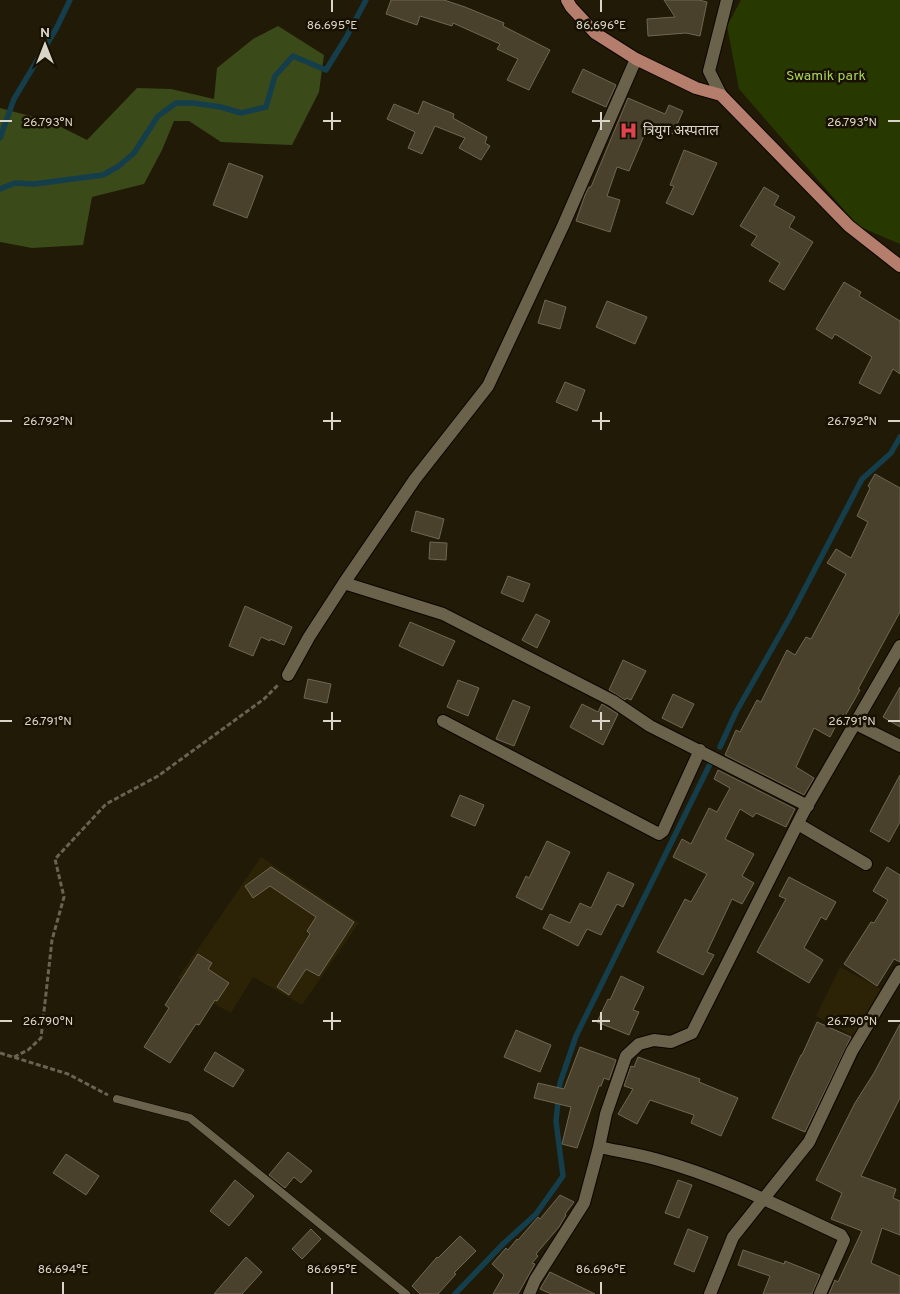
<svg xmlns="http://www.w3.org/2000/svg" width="900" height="1294" viewBox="0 0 900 1294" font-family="Overpass,'Noto Sans Devanagari',sans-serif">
  <rect width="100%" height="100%" fill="#211a06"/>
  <path fill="#2c2307" d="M 261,857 L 359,923 L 302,1005 L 253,977 L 231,1013 L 218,1006 L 178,978 Z
    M 840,967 L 881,989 L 853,1036 L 816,1016 Z"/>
  <path fill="#283900" d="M 741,0 L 900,0 L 900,244 L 858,226 L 739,89 L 727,26 Z"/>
  <path fill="#3a4b19" d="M 278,26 L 324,55 L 319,92 L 292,145 L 221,142 L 189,121 L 174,121 L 162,150 L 144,184 L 92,197 L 83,245 L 32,248 L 0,242 L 0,108 L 49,121 L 87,140 L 137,88 L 171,89 L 214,99 L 217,68 L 253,39 Z"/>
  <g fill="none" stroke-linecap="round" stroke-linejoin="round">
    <path stroke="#143e4b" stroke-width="5.5" d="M 0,138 L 14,99 L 56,29 L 70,0
      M 0,189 L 15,183 L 34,184 L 103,175 L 119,166 L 134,153 L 158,116 L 176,103 L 193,103 L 221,107 L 241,113 L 266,107 L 275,76 L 293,56 L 326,70 L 347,36 L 366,0
      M 720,747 L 736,712 L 790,617 L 862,479 L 891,453 L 900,437
      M 455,1294 L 503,1244 L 536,1214 L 563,1176 L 556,1121 L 560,1083 L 576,1036 L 710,764"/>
  </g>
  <path fill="#49412c" stroke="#6f6751" d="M 391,0 L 444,0 L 465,7 L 504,23 L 503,26 L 550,50 L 529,90 L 507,80 L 518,59 L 497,49 L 500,44 L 453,23 L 452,26 L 420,16 L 417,25 L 386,14 Z
    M 664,0 L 699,0 L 707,2 L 700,36 L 686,33 L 648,36 L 647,19 L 675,17 Z
    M 583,69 L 616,85 L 606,107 L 572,92 Z
    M 628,98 L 665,114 L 669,105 L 683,111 L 673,134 L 649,124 L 629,171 L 617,167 L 607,196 L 620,200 L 610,232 L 576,221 L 585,195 L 589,187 L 591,187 Z
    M 423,101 L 454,114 L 453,118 L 487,137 L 485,143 L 490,146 L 481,160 L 459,148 L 465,138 L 435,126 L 422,154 L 408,148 L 415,132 L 387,119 L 394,104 L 418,114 Z
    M 684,150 L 717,163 L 693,215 L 666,203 L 674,186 L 670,185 Z
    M 229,163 L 263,176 L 247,218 L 213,205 Z
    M 764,187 L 779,196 L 774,205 L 795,217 L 789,227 L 813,242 L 784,290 L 769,281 L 780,263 L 751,245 L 757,236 L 740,226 Z
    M 844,282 L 861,292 L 859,296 L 900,321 L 900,374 L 893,369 L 880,394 L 859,383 L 872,357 L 835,334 L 832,339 L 816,329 Z
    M 545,300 L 566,307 L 560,329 L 538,323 Z
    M 607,301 L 647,317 L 635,344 L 596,327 Z
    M 565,382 L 585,390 L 577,411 L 556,402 Z
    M 875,474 L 900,488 L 900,612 L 858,689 L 860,690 L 852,704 L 845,716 L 842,714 L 830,737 L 814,728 L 796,767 L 814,778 L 804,795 L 725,755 L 736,730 L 740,732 L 757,700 L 761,702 L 787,650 L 795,655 L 806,637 L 811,639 L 846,574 L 827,563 L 836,549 L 851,558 L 868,522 L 857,516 L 870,488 L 868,486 Z
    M 416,511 L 444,519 L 439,539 L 411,531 Z
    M 430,542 L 447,543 L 446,560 L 429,559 Z
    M 508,576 L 530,584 L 523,602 L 501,593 Z
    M 245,606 L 292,627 L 284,645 L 270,639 L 270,641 L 261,637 L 253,656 L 229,646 Z
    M 536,614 L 550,621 L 537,648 L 522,640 Z
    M 410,622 L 455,641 L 443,666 L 399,646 Z
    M 623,660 L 646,671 L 631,700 L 626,698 L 625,700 L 609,690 Z
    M 308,679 L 331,684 L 327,703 L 304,698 Z
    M 458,680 L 479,688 L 468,716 L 447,707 Z
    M 900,687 L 900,727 L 883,717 Z
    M 673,694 L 694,704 L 682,728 L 662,718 Z
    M 513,700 L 530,707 L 514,746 L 496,739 Z
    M 582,704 L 598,712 L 602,704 L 618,714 L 603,745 L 570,727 Z
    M 718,770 L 795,809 L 786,827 L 756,813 L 753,817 L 740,809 L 725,839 L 754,854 L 742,876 L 754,883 L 742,904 L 732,899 L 707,952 L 714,955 L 703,975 L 657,952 L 685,899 L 691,902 L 707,874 L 673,857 L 682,839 L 691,844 L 709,808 L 717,812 L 730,788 L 714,779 Z
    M 900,775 L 900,822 L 889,842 L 870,831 Z
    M 460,795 L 484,805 L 475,826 L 451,816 Z
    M 547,841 L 570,852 L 542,910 L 516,897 L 526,876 L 529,878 Z
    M 271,867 L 354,922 L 319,976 L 306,969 L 289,995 L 277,987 L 310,934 L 307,931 L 316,917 L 270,886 L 253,898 L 245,886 Z
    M 887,867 L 900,875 L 900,962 L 894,959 L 877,986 L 844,964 L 871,922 L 874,923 L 888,900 L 873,891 Z
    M 608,872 L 634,884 L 623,907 L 617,904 L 601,935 L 587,929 L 578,946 L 543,928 L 550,914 L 570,923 L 580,903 L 591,908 Z
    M 789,877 L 836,902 L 826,920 L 821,917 L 804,948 L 823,960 L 809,983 L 757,952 L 786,899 L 779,896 Z
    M 198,954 L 212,963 L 208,969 L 229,983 L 217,1001 L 215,1000 L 199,1025 L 196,1024 L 170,1063 L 144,1047 L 169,1008 L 165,1005 Z
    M 621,976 L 644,987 L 633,1010 L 639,1012 L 629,1035 L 597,1022 L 608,999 L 610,1000 Z
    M 817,1022 L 851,1037 L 805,1132 L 772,1118 L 801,1055 L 802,1055 Z
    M 900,1024 L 900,1098 L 861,1176 L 896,1189 L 893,1198 L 900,1201 L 900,1235 L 882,1228 L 871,1263 L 900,1276 L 900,1294 L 829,1294 L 835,1280 L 838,1282 L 862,1231 L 831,1219 L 842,1193 L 816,1180 L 855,1103 L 874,1073 Z
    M 516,1030 L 551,1045 L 540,1072 L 504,1057 Z
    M 580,1047 L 616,1060 L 609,1080 L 604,1078 L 601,1086 L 599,1086 L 577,1148 L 562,1144 L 571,1107 L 534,1098 L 538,1083 L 564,1089 Z
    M 215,1052 L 244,1070 L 233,1087 L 204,1070 Z
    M 638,1057 L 700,1079 L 699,1082 L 738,1098 L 721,1136 L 691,1123 L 694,1115 L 650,1100 L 637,1124 L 618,1114 L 633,1089 L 624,1086 L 631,1066 L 634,1067 Z
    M 288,1152 L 312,1171 L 301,1183 L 294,1177 L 285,1188 L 269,1175 Z
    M 66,1154 L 99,1176 L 86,1195 L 53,1173 Z
    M 235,1180 L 254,1196 L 229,1226 L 210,1211 Z
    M 678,1180 L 692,1185 L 679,1218 L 665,1213 Z
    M 560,1195 L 574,1202 L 565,1214 L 566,1215 L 559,1227 L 536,1254 L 538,1256 L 532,1263 L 535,1264 L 518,1294 L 493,1294 L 504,1275 L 492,1264 L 506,1248 L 508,1250 L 517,1239 L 518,1240 L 538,1217 L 540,1219 Z
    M 311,1229 L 321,1239 L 302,1259 L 292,1249 Z
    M 688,1229 L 708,1237 L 694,1272 L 674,1264 Z
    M 460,1236 L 476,1251 L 454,1273 L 456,1274 L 438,1294 L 420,1294 L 412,1286 L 437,1257 L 438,1258 Z
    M 743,1250 L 784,1264 L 785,1261 L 820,1275 L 812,1294 L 763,1294 L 770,1276 L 738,1265 Z
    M 246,1257 L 262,1272 L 242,1294 L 214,1294 Z
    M 550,1272 L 595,1294 L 551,1294 L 540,1289 Z"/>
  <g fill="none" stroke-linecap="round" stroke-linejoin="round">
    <defs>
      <path id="lane" d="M 117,1099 L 190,1118 L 406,1294"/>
      <path id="street" d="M 636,59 L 563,226 L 488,386 L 415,479 L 344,583 L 443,614 L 613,701 L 650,726 L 808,806
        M 288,675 L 309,637 L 344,583
        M 443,721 L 659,834 L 663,831 L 700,750
        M 856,724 L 900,746
        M 798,824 L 866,864
        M 599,1147 L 606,1114 L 626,1056 L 639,1044 L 654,1040 L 671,1042 L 692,1033 L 803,813 L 900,646
        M 529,1294 L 535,1280 L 584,1203 L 599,1147 C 617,1151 636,1154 655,1159 C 719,1176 781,1207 841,1235 L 844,1240 L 820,1294
        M 710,1294 L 733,1237 L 809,1142 L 852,1051 L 900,971"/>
      <path id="secondary" d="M 721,95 L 709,71 L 727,0"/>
      <path id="primary" d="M 567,0 L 571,7 L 595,33 L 636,59 L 696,88 L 721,95 L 849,226 L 900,266"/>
    </defs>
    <use href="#lane" stroke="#0b0500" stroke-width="9"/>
    <use href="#street" stroke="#0b0500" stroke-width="14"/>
    <use href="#secondary" stroke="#0b0500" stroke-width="14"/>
    <use href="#primary" stroke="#0b0500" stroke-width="14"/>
    <path stroke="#696352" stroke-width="3" stroke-dasharray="5 2.5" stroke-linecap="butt" d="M 0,1053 L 68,1074 L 108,1095
      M 14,1057 L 28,1050 L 41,1038 L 52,940 L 64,897 L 55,859 L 106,804 L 158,776 L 264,699 L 279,684"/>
    <use href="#lane" stroke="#6b624c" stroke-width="8"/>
    <use href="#street" stroke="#6b624c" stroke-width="12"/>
    <use href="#secondary" stroke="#6b624c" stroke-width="12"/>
    <use href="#primary" stroke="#b57e6c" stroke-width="12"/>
  </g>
  <path fill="none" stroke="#dad5c9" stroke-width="2" d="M 332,0 L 332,12M 601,0 L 601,12M 332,112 L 332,130M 601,112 L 601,130M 0,121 L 12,121M 323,121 L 341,121M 592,121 L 610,121M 888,121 L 900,121M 332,412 L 332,430M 601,412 L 601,430M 0,421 L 12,421M 323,421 L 341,421M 592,421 L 610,421M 888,421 L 900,421M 332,712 L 332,730M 601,712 L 601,730M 0,721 L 12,721M 323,721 L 341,721M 592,721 L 610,721M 888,721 L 900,721M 332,1012 L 332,1030M 601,1012 L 601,1030M 0,1021 L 12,1021M 323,1021 L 341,1021M 592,1021 L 610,1021M 888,1021 L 900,1021M 63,1282 L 63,1294M 332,1282 L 332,1294M 601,1282 L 601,1294"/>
  <defs>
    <symbol id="hospital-bare" viewBox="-9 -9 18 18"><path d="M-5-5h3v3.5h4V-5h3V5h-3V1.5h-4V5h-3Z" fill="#e0444e" stroke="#181101" stroke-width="2.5" paint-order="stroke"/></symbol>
  </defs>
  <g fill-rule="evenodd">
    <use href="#hospital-bare" x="616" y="118" width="25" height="25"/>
  </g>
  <g text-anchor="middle" stroke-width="5" stroke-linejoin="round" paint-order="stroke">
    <g font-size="14" fill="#a9d358" stroke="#181101">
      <text x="826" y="80">Swamik park</text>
    </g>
    <g font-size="14" fill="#dad5c9" stroke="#181101" text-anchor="start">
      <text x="643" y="135">त्रियुग अस्पताल</text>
    </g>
  </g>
  <g font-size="12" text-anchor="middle" fill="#dad5c9" stroke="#181101" stroke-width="5" stroke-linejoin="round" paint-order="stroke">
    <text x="332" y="29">86.695°E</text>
    <text x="601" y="29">86.696°E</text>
    <text x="48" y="126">26.793°N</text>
    <text x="852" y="126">26.793°N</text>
    <text x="48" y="425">26.792°N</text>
    <text x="852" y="425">26.792°N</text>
    <text x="48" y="725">26.791°N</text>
    <text x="852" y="725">26.791°N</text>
    <text x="48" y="1025">26.790°N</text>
    <text x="852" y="1025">26.790°N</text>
    <text x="63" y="1273">86.694°E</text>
    <text x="332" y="1273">86.695°E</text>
    <text x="601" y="1273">86.696°E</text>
  </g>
  <g transform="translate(45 45)" stroke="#181101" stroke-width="4" paint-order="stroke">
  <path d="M0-4L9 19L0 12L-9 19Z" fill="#dad5c9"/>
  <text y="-8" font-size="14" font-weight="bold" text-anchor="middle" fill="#dad5c9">N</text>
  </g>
</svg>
